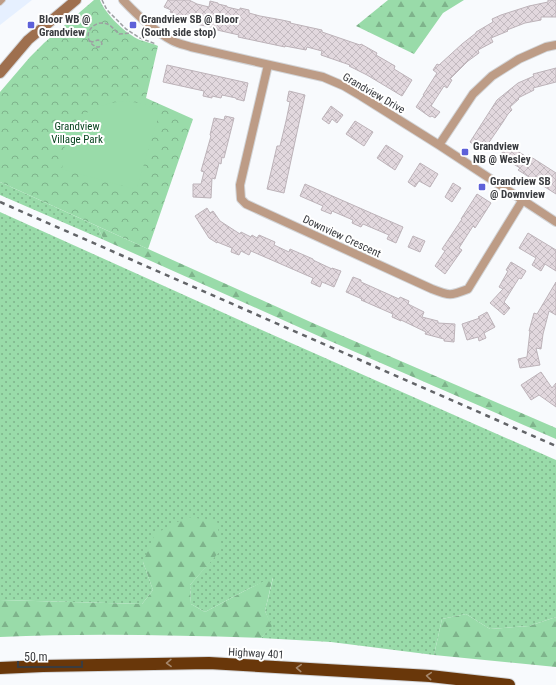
<svg xmlns="http://www.w3.org/2000/svg" width="556" height="685" viewBox="0 0 556 685" font-family="'Roboto Condensed',sans-serif">
  <defs>
    <pattern id="grass-dots" width="8" height="8" patternUnits="userSpaceOnUse"><rect width="8" height="8" fill="#99dba9"/><path d="M2 2h.1M6 6h.1" fill="none" stroke="#7eb38b" stroke-width="1.8" stroke-linecap="round"/></pattern>
    <pattern id="forest-firs" width="22" height="20" patternUnits="userSpaceOnUse"><rect width="22" height="20" fill="#99dba9"/><path d="M5 1l3.5 6h-7zM16 11l3.5 6h-7z" fill="#7eb38b"/></pattern>
    <pattern id="park-crowns" width="20" height="18" patternUnits="userSpaceOnUse"><rect width="20" height="18" fill="#99dba9"/><path d="M2 6a3 3 0 1 1 6 0M12 15a3 3 0 1 1 6 0" fill="none" stroke="#7eb38b"/></pattern>
    <pattern id="building-cross-hatch" width="8" height="8" patternUnits="userSpaceOnUse"><rect width="8" height="8" fill="#e2d8de"/><path d="M0 0l8 8M0 8l8-8" fill="none" stroke="#c3bac0"/></pattern>
  </defs>
  <rect width="100%" height="100%" fill="#f8fafd"/>
  <path fill="#e6f0ff" d="M 0,0 L 32,0 L 0,25 Z"/>
  <path fill="url(#grass-dots)" d="M 0,182 L 97,226 L 104,240 L 0,195 Z
    M 0,212 L 264,331 L 556,460 L 556,617 L 529,626 L 490,629 L 466,614 L 442,619 L 434,655 L 331,642 L 261,638 L 271,626 L 265,611 L 273,578 L 248,589 L 205,612 L 191,604 L 190,585 L 221,549 L 143,562 L 153,590 L 142,604 L 0,600 Z"/>
  <path fill="url(#forest-firs)" d="M 388,0 L 464,0 L 443,13 L 414,54 L 356,26 Z
    M 97,226 L 315,324 L 556,428 L 556,439 L 323,338 L 104,240 Z
    M 187,517 L 217,521 L 221,550 L 190,585 L 191,604 L 205,612 L 248,589 L 273,577 L 265,611 L 272,626 L 261,638 C 174,635 87,633 0,637 L 0,600 L 142,604 L 153,590 L 143,562 L 155,534 Z
    M 466,614 L 490,629 L 529,626 L 556,617 L 556,667 L 434,655 L 442,619 Z"/>
  <path fill="url(#park-crowns)" d="M 94,0 L 100,0 C 105,14 126,34 140,40 C 146,42 152,43 158,46 L 146,98 L 193,119 L 148,249 L 0,182 L 0,92 L 30,57 L 44,43 Z"/>
  <path fill="#99dba9" d="M 127,101 L 144,104 L 160,112 L 137,187 L 134,189 L 62,169 C 63,163 63,156 64,150 C 70,116 95,103 127,101 Z"/>
  <path fill="url(#building-cross-hatch)" stroke="#bdb3b9" d="M 168,0 L 189,0 L 197,4 L 209,7 L 210,1 L 218,3 L 218,4 L 227,6 L 227,7 L 240,10 L 240,8 L 249,10 L 249,13 L 260,16 L 282,20 L 291,22 L 290,23 L 322,30 L 322,32 L 360,45 L 361,44 L 377,53 L 376,55 L 395,66 L 394,69 L 412,80 L 402,96 L 367,75 L 349,66 L 350,65 L 321,55 L 322,51 L 307,47 L 306,50 L 285,46 L 285,47 L 238,37 L 239,35 L 217,30 L 217,28 L 195,24 L 170,12 L 171,10 L 164,7 Z
    M 548,0 L 556,0 L 556,17 L 541,17 L 541,20 L 525,23 L 507,30 L 508,31 L 491,38 L 493,42 L 478,50 L 479,53 L 468,61 L 450,79 L 452,80 L 447,88 L 444,86 L 431,106 L 440,112 L 435,118 L 432,116 L 430,117 L 416,107 L 424,95 L 423,95 L 437,73 L 433,70 L 437,64 L 439,65 L 462,44 L 476,33 L 476,32 L 493,22 L 492,19 L 501,15 L 529,6 L 548,2 Z
    M 167,65 L 248,83 L 244,101 L 236,99 L 236,98 L 222,95 L 221,98 L 212,96 L 212,98 L 203,96 L 204,91 L 163,82 Z
    M 556,68 L 556,82 L 533,88 L 534,90 L 518,98 L 519,99 L 510,107 L 512,110 L 508,114 L 503,122 L 483,151 L 470,142 L 497,100 L 518,83 L 534,76 L 533,74 Z
    M 289,91 L 305,95 L 284,193 L 267,189 L 277,146 L 280,146 L 286,121 L 290,102 L 287,101 Z
    M 331,106 L 343,115 L 337,123 L 332,119 L 329,124 L 322,119 Z
    M 225,116 L 234,118 L 224,158 L 222,157 L 221,164 L 219,163 L 215,179 L 212,178 L 211,198 L 193,197 L 193,184 L 201,184 L 204,172 L 201,171 L 211,136 L 210,135 L 214,118 L 224,120 Z
    M 355,121 L 373,132 L 364,146 L 346,134 Z
    M 386,145 L 403,156 L 395,170 L 377,158 Z
    M 507,145 L 527,157 L 528,155 L 556,173 L 556,194 L 518,170 L 520,168 L 500,156 Z
    M 420,163 L 438,174 L 430,187 L 419,181 L 415,187 L 408,182 Z
    M 453,183 L 461,188 L 452,202 L 445,197 Z
    M 305,184 L 403,227 L 396,243 L 387,239 L 389,235 L 363,224 L 361,227 L 352,223 L 353,220 L 332,211 L 331,214 L 321,210 L 323,206 L 300,196 Z
    M 477,194 L 491,203 L 475,228 L 473,226 L 459,248 L 462,250 L 445,274 L 435,266 L 445,251 L 442,249 L 462,219 L 461,219 Z
    M 207,208 L 210,213 L 213,211 L 220,221 L 240,234 L 241,232 L 251,237 L 252,235 L 257,238 L 259,235 L 275,242 L 274,245 L 289,252 L 290,249 L 313,259 L 313,260 L 332,269 L 332,268 L 341,271 L 334,287 L 322,282 L 320,287 L 311,283 L 313,278 L 251,251 L 249,255 L 241,251 L 239,255 L 231,252 L 232,248 L 217,242 L 217,243 L 209,238 L 195,216 Z
    M 528,233 L 556,250 L 556,271 L 545,264 L 541,271 L 532,265 L 536,258 L 519,248 Z
    M 413,236 L 425,241 L 420,252 L 408,247 Z
    M 511,262 L 526,271 L 521,279 L 519,278 L 504,302 L 510,308 L 504,315 L 490,303 L 503,289 L 499,287 L 508,271 L 506,270 Z
    M 353,277 L 361,280 L 361,282 L 399,299 L 400,297 L 409,301 L 408,304 L 424,312 L 422,317 L 438,321 L 438,323 L 455,324 L 454,342 L 444,341 L 444,339 L 425,334 L 426,332 L 401,320 L 401,321 L 392,317 L 393,314 L 361,300 L 362,299 L 346,292 Z
    M 556,282 L 556,315 L 549,311 L 543,334 L 541,349 L 536,348 L 540,365 L 520,368 L 518,359 L 527,357 L 530,331 L 529,331 L 534,313 L 537,314 Z
    M 487,312 L 495,327 L 484,333 L 486,338 L 479,341 L 478,337 L 467,340 L 462,324 L 480,318 L 478,317 Z
    M 541,372 L 552,388 L 556,383 L 556,407 L 539,395 L 531,400 L 521,385 Z"/>
  <g fill="none" stroke-linecap="round" stroke-linejoin="round">
    <defs>
      <path id="service" d="M 0,3 L 3,0"/>
      <path id="minor" d="M 123,0 C 138,16 154,31 173,41 C 179,44 185,45 191,47 L 323,77 L 344,86 L 361,96 L 439,145 L 556,222
        M 268,65 L 240,185 L 241,199 L 246,204 L 432,289 C 450,296 450,296 468,289 L 522,201
        M 439,145 L 473,94 L 492,76 L 519,59 L 546,47 L 556,45"/>
      <path id="secondary" d="M 0,73 L 28,40 L 76,0"/>
      <path id="motorway" d="M 0,668 L 43,666 L 209,663 L 430,676 L 509,685"/>
    </defs>
    <use href="#service" stroke="#d2d4d7" stroke-width="6"/>
    <use href="#minor" stroke="#d2d4d7" stroke-width="10"/>
    <use href="#secondary" stroke="#d2d4d7" stroke-width="12"/>
    <use href="#motorway" stroke="#d2d4d7" stroke-width="14"/>
    <path stroke="#9d9fa2" stroke-width="1.5" stroke-dasharray="4 2" stroke-linecap="butt" d="M 102,0 L 107,10 L 126,29 L 140,38 L 156,44
      M 90,41 L 92,42 L 98,40 L 101,41 L 102,44 L 99,47 L 96,47 C 93,45 90,43 89,40 C 85,31 95,22 103,23 C 110,23 114,30 119,34 L 131,33"/>
    <use href="#service" stroke="#bd9c86" stroke-width="4"/>
    <use href="#minor" stroke="#bd9c86" stroke-width="8"/>
    <use href="#secondary" stroke="#9e6f4e" stroke-width="10"/>
    <use href="#motorway" stroke="#69370a" stroke-width="12"/>
    <path stroke="#626468" stroke-width="2.5" stroke-dasharray="5 5" stroke-linecap="butt" d="M 0,202 L 556,446"/>
  </g>
  <defs><path id="oneway-chevron" d="M-2-3.5L2.5 0L-2 3.5" fill="none" stroke-width="1.6" stroke-linecap="round" stroke-linejoin="round"/></defs>
  <g stroke="#a5876c">
    <use href="#oneway-chevron" transform="translate(169 663) rotate(179)"/>
    <use href="#oneway-chevron" transform="translate(299 668) rotate(-177)"/>
    <use href="#oneway-chevron" transform="translate(429 676) rotate(-175)"/>
  </g>
  <g fill="#5e61d9" stroke="#fff" stroke-width="1.5">
    <rect x="27" y="21" width="8" height="8" rx="2"/>
    <rect x="129" y="21" width="8" height="8" rx="2"/>
    <rect x="461" y="148" width="8" height="8" rx="2"/>
    <rect x="478" y="183" width="8" height="8" rx="2"/>
  </g>
  <g text-anchor="middle" stroke-width="4" stroke-linejoin="round" paint-order="stroke">
    <g font-size="11" font-weight="bold" fill="#3a3c40" stroke="#fff" text-anchor="start">
      <text x="39" y="23">Bloor WB @<tspan x="39" dy="13">Grandview</tspan></text>
      <text x="141" y="23">Grandview SB @ Bloor<tspan x="141" dy="13">(South side stop)</tspan></text>
      <text x="473" y="150">Grandview<tspan x="473" dy="13">NB @ Wesley</tspan></text>
      <text x="490" y="185">Grandview SB<tspan x="490" dy="13">@ Downview</tspan></text>
    </g>
    <g font-size="11" fill="#3a3c40" stroke="#fff">
      <text transform="translate(374 93) rotate(30)" y="4">Grandview Drive</text>
      <text transform="translate(342 236) rotate(25)" y="4">Downview Crescent</text>
      <text transform="translate(256 653) rotate(3)" y="4">Highway 401</text>
    </g>
    <g font-size="11" fill="#0b4622" stroke="#fff">
      <text x="77" y="130">Grandview<tspan x="77" dy="13">Village Park</tspan></text>
    </g>
  </g>
  <path d="M18 661v6h64v-6" fill="none" stroke="#3a3c40" stroke-width="2"/>
  <text x="24" y="661" font-size="12" fill="#3a3c40" stroke="#ffffff" stroke-width="3" paint-order="stroke">50 m</text>
</svg>
